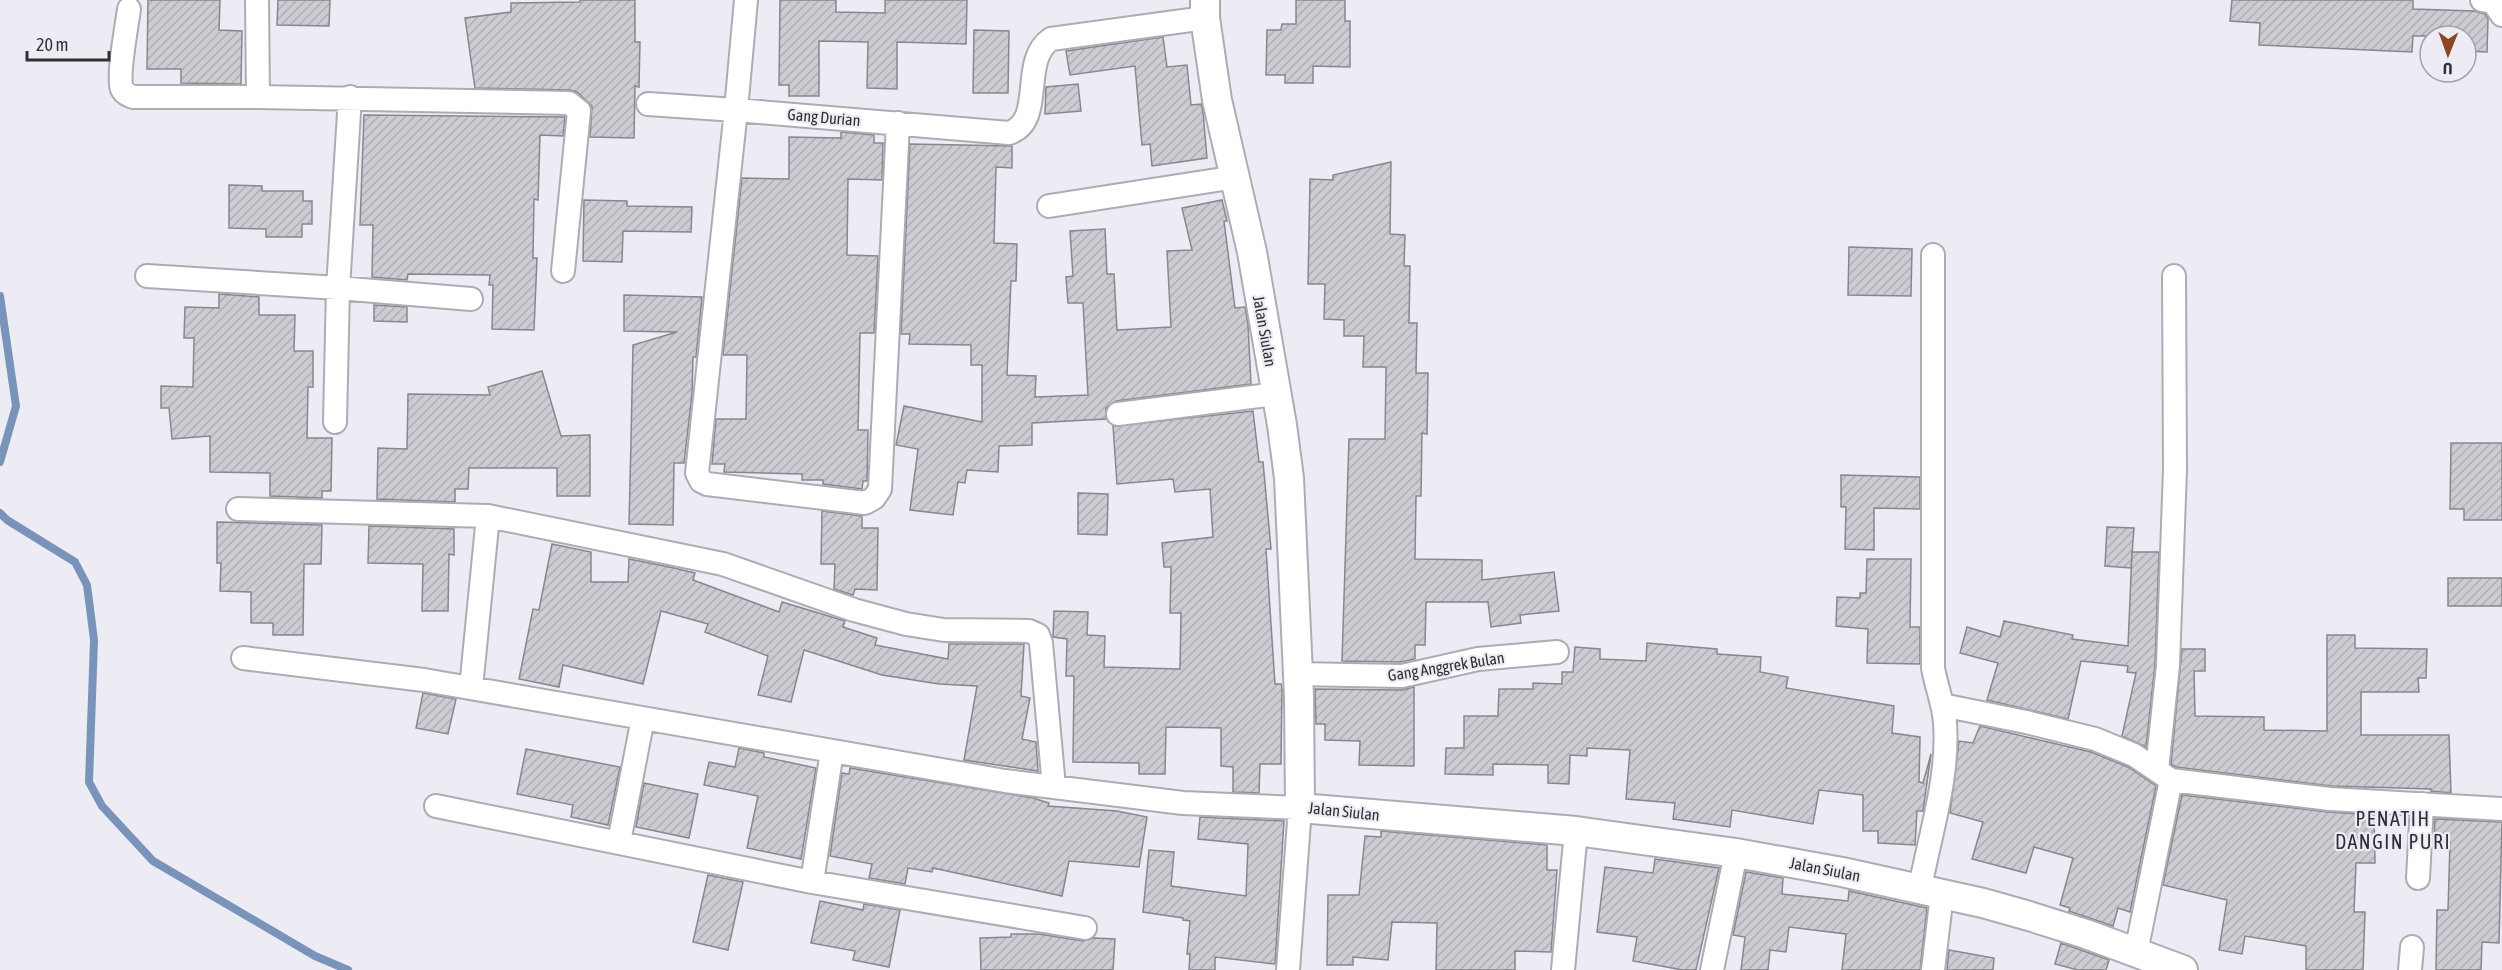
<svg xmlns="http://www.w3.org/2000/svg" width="2502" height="970" viewBox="0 0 2502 970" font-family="'Asap Condensed',sans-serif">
  <defs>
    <pattern id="building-hatch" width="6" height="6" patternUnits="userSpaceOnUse" patternTransform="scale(1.5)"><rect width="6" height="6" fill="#cecbd2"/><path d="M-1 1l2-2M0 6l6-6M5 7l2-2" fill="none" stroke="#b1afb5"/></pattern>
  </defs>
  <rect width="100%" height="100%" fill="#edecf4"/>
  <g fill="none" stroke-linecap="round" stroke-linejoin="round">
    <path stroke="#7a93bb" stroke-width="8" d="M 0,296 L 16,406 L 0,462
      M 0,513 L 7,520 L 75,562 L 87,585 L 94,640 L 89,782 L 102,806 L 153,861 L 315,956 L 348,970"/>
  </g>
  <path fill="url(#building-hatch)" stroke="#89868d" stroke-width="1.5" d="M 148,0 L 220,0 L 219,30 L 242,31 L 241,84 L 181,83 L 181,69 L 147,69 Z
    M 278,0 L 330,0 L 329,26 L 277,25 Z
    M 580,0 L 635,0 L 635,42 L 640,42 L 639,87 L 635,86 L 634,138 L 590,137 L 592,106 L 577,92 L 570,90 L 475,88 L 465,18 L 511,12 L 511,3 L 580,2 Z
    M 780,0 L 836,0 L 836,12 L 885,13 L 885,0 L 967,0 L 966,44 L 897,42 L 897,89 L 867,88 L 868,42 L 819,41 L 819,96 L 789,96 L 789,85 L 779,85 Z
    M 1296,0 L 1345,0 L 1345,21 L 1350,21 L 1350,67 L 1313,66 L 1313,83 L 1285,83 L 1285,75 L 1266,75 L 1267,30 L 1281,30 L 1282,24 L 1296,24 Z
    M 2232,0 L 2413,0 L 2413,9 L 2474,11 L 2485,14 L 2488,19 L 2487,52 L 2466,51 L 2466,36 L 2413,36 L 2412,52 L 2259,45 L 2260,23 L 2230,21 Z
    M 974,30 L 1009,31 L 1008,93 L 973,93 Z
    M 1163,37 L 1167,67 L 1187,65 L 1191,105 L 1201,104 L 1203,112 L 1207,158 L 1152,166 L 1150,144 L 1142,145 L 1135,66 L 1070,75 L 1066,51 Z
    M 1078,84 L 1081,111 L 1045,114 L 1046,87 Z
    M 364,115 L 565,117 L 563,136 L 540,135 L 538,200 L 534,199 L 533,258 L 537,258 L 534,330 L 492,329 L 493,285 L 489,285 L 490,275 L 408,274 L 407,280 L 372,277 L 373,225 L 360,225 Z
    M 841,132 L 874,135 L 874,143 L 883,143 L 882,180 L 848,179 L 847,255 L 878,256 L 874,333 L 860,333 L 858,430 L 868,430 L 867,481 L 863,481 L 862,489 L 823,484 L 823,480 L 802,480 L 802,474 L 724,472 L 725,464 L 712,464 L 716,419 L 746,419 L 747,355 L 723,355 L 742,178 L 789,179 L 789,137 L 841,138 Z
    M 910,144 L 1012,146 L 1012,168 L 996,167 L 994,243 L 1017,244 L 1016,281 L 1011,281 L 1007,375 L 1036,376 L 1035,397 L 1088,395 L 1083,303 L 1068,303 L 1066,277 L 1073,276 L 1070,231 L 1105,229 L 1107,274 L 1114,274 L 1117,330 L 1171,327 L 1167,251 L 1192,250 L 1182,208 L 1222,200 L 1227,221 L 1224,221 L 1235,308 L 1245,307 L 1248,325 L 1251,384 L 1116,401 L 1106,408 L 1106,419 L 1032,423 L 1032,445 L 999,446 L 998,472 L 967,470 L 965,483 L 958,482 L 953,515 L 910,510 L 918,449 L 896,445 L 904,406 L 982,422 L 982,365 L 971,365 L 971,345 L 909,344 L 910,334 L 901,334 Z
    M 1391,162 L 1390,234 L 1405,235 L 1404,266 L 1410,266 L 1409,323 L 1417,323 L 1416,373 L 1428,373 L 1427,434 L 1422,433 L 1421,496 L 1416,496 L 1415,559 L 1482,560 L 1482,580 L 1554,572 L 1559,611 L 1520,615 L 1521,623 L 1491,627 L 1488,602 L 1426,602 L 1425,645 L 1415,645 L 1415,659 L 1401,662 L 1342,661 L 1349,439 L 1385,439 L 1386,367 L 1363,367 L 1364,336 L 1344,336 L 1344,320 L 1324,319 L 1325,284 L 1308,284 L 1310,179 L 1333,180 L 1333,175 Z
    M 229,185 L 262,186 L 262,191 L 303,191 L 303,201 L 312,201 L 312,224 L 302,224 L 302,237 L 266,237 L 266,229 L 229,228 Z
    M 584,200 L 627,201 L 627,206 L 692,207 L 691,232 L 623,231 L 622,262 L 583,261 Z
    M 1849,247 L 1912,249 L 1911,296 L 1848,295 Z
    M 219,294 L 259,297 L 259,315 L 295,315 L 294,351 L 313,351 L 313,387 L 308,387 L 307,438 L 332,438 L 331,491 L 322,491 L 322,498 L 270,496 L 270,473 L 210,472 L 210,436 L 172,439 L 169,408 L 161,408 L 161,386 L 193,387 L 194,338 L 184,338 L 185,307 L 219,308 Z
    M 624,295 L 702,297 L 696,357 L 693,357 L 692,394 L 684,463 L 674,463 L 673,525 L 629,524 L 631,441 L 633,345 L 677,332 L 624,331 Z
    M 374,305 L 407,307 L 407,322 L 374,321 Z
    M 542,371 L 561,436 L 590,435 L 590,496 L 557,496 L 557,468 L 469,468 L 468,489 L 455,489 L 455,502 L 377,499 L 378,448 L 407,449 L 408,394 L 490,395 L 488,387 Z
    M 1253,411 L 1259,462 L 1263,462 L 1271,549 L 1266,549 L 1275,684 L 1281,684 L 1282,688 L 1281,764 L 1260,764 L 1259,793 L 1233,792 L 1233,767 L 1221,766 L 1221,728 L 1166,727 L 1165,774 L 1139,774 L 1139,763 L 1073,762 L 1074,676 L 1066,676 L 1067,639 L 1053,637 L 1054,611 L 1088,612 L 1087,635 L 1105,636 L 1104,667 L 1180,669 L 1181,613 L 1170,613 L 1171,567 L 1164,567 L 1162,543 L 1213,537 L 1210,489 L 1175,492 L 1173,479 L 1117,484 L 1113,426 Z
    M 2451,443 L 2502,443 L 2502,520 L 2464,520 L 2464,509 L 2450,509 Z
    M 1841,475 L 1920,477 L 1920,509 L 1874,508 L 1874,550 L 1845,549 L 1846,507 L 1841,507 Z
    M 1078,493 L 1108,494 L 1107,535 L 1078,534 Z
    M 822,511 L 862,516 L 862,528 L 878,528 L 877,590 L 855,589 L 853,595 L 834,589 L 835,564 L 821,564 Z
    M 217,522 L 322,525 L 321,564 L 304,564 L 303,635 L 273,635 L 273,623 L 251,623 L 251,592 L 220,591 L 221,563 L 217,563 Z
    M 369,526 L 454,529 L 454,555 L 449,554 L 448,611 L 422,611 L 423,564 L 368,563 Z
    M 2107,527 L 2134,528 L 2131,568 L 2105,566 Z
    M 552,544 L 591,552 L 591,582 L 628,582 L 629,559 L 674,568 L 695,573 L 693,580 L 779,612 L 782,602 L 845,621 L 843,627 L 877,638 L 875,645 L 948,659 L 949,644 L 1024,644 L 1021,696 L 1030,698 L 1022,739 L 1036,742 L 1038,771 L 964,760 L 977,686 L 939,684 L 882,675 L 804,650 L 791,702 L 758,695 L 768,656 L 705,632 L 708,624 L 661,611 L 643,684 L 563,665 L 559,687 L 519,679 L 533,609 L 539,610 Z
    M 2132,552 L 2159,552 L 2155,664 L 2146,747 L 2122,736 L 2136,673 L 2127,672 L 2128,666 L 2081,661 L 2068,719 L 1987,700 L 1998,663 L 1960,653 L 1967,627 L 2000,637 L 2004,621 L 2073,635 L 2072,639 L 2128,646 Z
    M 1867,559 L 1911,559 L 1910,627 L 1920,627 L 1920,664 L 1867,663 L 1868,629 L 1836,626 L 1837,597 L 1860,598 L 1860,593 L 1866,593 Z
    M 2448,578 L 2502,578 L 2502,606 L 2448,606 Z
    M 2327,635 L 2355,635 L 2355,648 L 2427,649 L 2426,678 L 2418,678 L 2419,692 L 2361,692 L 2361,735 L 2449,735 L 2451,793 L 2431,791 L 2431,789 L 2331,786 L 2176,767 L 2171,764 L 2182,649 L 2205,649 L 2205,671 L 2194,671 L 2195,716 L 2264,717 L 2264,730 L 2327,731 Z
    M 1647,643 L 1717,649 L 1717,654 L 1761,657 L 1760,672 L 1788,677 L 1786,688 L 1894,706 L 1892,733 L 1920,737 L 1919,782 L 1923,783 L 1931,754 L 1923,811 L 1917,811 L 1915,845 L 1878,843 L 1878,831 L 1863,831 L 1863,795 L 1819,790 L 1813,824 L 1732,810 L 1730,827 L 1673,819 L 1675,803 L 1626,799 L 1630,750 L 1587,748 L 1587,756 L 1570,755 L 1569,784 L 1548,783 L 1548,765 L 1493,764 L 1493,775 L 1445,774 L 1446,748 L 1464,748 L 1464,716 L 1498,716 L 1499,689 L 1533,689 L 1533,683 L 1562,684 L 1562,672 L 1573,672 L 1575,647 L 1600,649 L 1600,659 L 1646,661 Z
    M 1414,687 L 1414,766 L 1359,765 L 1360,741 L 1325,740 L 1325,724 L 1316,724 L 1315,689 L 1402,690 Z
    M 423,693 L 456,699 L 448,734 L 416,728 Z
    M 1980,726 L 2091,752 L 2128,767 L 2156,786 L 2130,912 L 2118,908 L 2113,926 L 2069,911 L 2070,908 L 2060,905 L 2073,858 L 2034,847 L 2026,873 L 1972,859 L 1983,822 L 1950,813 L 1959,741 L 1973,743 Z
    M 739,748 L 764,753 L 764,757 L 816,768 L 801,859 L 747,848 L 758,796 L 704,785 L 709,762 L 735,767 Z
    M 526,749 L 620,767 L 608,825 L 571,817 L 573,805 L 517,794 Z
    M 850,768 L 1033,798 L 1049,803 L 1048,806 L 1117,811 L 1147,817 L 1139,867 L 1069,861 L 1062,896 L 933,868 L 932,872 L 908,868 L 905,884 L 869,878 L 872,864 L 830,856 L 842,773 L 849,774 Z
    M 644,783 L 698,794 L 689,838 L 636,827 Z
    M 2182,795 L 2328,812 L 2374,815 L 2375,863 L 2356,863 L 2354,912 L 2365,912 L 2363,970 L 2306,970 L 2306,946 L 2245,936 L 2242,954 L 2219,950 L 2227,900 L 2163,885 Z
    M 1200,817 L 1284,821 L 1275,964 L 1215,957 L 1215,970 L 1189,970 L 1190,954 L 1187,954 L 1190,921 L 1183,920 L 1183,918 L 1143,912 L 1149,850 L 1174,852 L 1171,886 L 1246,896 L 1248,844 L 1198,839 Z
    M 2435,819 L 2502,822 L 2499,943 L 2482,942 L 2481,970 L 2436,970 L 2437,910 L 2448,910 L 2450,842 L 2434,841 Z
    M 1381,831 L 1547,845 L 1547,870 L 1557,870 L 1551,952 L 1515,951 L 1515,970 L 1436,970 L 1437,923 L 1392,922 L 1388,960 L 1353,957 L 1353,965 L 1327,965 L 1328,895 L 1359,895 L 1365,836 L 1381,837 Z
    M 1655,859 L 1719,868 L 1696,970 L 1683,970 L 1633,961 L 1637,937 L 1597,932 L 1605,867 L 1653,873 Z
    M 1746,872 L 1783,878 L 1782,894 L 1848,901 L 1849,891 L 1927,908 L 1920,970 L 1842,970 L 1846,934 L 1789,927 L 1786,952 L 1770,950 L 1768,970 L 1741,970 L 1745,937 L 1733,935 Z
    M 708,875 L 743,882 L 728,950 L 693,942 Z
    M 820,901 L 863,910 L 864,904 L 900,910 L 889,967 L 853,960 L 855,951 L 811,943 Z
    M 1011,934 L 1039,934 L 1083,941 L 1094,938 L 1115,939 L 1113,970 L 981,970 L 980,938 L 1011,937 Z
    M 2061,943 L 2109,960 L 2106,970 L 2078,970 L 2055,964 Z
    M 1949,950 L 1994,958 L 1993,970 L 1947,970 Z"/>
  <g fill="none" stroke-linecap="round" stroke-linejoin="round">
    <defs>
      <path id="minor" d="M 257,0 L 258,97 L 569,103 L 579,111 L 563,271
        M 2482,0 L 2493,2 L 2502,15
        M 129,9 C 127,25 117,76 122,89 C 125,94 128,95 133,97 L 258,97
        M 648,104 L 736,110 L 746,0
        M 898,123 L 880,489 L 874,498 L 865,503 L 707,484 L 701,481 L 697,473 L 736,110 L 1009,133 C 1046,121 1019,60 1051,39 L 1205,18
        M 1049,206 L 1236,177
        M 147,276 L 338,288 L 350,97
        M 1118,414 L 1276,394
        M 335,422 L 338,288 L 471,299
        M 238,509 L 488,516 L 723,564 L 854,610 L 906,624 L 944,630 L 1029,631 L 1038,635 L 1041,643 L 1054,787
        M 243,658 L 424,680 L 1005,781 L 1183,803 L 1300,808 L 1288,970
        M 1298,674 L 1402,676 L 1478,659 L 1557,652
        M 471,688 L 488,516
        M 1942,705 L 2026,722 L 2095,739 L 2134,755 L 2171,780 L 2330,799 L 2502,809
        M 2157,770 L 2168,665 L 2175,469 L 2174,276
        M 436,806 L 812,882 L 1085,928
        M 619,842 L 643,718
        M 2418,878 L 2422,804
        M 812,882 L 832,751
        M 1920,888 C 1930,834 1949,778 1945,723 C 1944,705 1936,686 1933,668 L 1933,255
        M 2136,952 L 2171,780
        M 1563,970 L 1576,831
        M 1712,970 L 1736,853
        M 1933,970 L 1942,894
        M 2410,970 L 2412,947"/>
      <path id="tertiary" d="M 1205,0 L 1205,18 L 1217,100 L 1252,252 L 1282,425 L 1289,478 L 1299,696 L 1300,808 L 1576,831 L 1736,853 L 1842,872 L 1983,903 L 2029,916 L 2086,934 L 2183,970"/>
    </defs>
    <use href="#minor" stroke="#adacb4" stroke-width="26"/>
    <use href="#tertiary" stroke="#adacb4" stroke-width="32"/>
    <use href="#minor" stroke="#fff" stroke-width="22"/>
    <use href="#tertiary" stroke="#fff" stroke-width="28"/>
  </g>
  <g text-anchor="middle" stroke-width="4.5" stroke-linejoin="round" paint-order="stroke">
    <g font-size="16" fill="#303033" stroke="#edecf4">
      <text transform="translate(824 117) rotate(5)" y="6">Gang Durian</text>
      <text transform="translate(1265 331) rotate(80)" y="6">Jalan Siulan</text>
      <text transform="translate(1446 666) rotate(-9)" y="6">Gang Anggrek Bulan</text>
      <text transform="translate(1344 811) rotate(6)" y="6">Jalan Siulan</text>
      <text transform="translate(1825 869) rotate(11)" y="6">Jalan Siulan</text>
    </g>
    <g font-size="20" letter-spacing="1.5" fill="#2f2e34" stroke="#edecf4">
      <text x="2393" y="826">PENATIH<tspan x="2393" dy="23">DANGIN PURI</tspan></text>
    </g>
  </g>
  <g transform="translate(2448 54) rotate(181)"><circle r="28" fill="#edecf4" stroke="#a1a1a7" stroke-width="1.5"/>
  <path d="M0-4.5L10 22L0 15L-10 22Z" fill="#8d4624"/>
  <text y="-9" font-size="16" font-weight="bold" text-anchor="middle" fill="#303033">U</text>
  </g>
  <path d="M27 51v9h82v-9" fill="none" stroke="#303033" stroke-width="3"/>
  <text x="36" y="51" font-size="18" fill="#303033" stroke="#edecf4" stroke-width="4.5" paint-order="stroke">20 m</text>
</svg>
